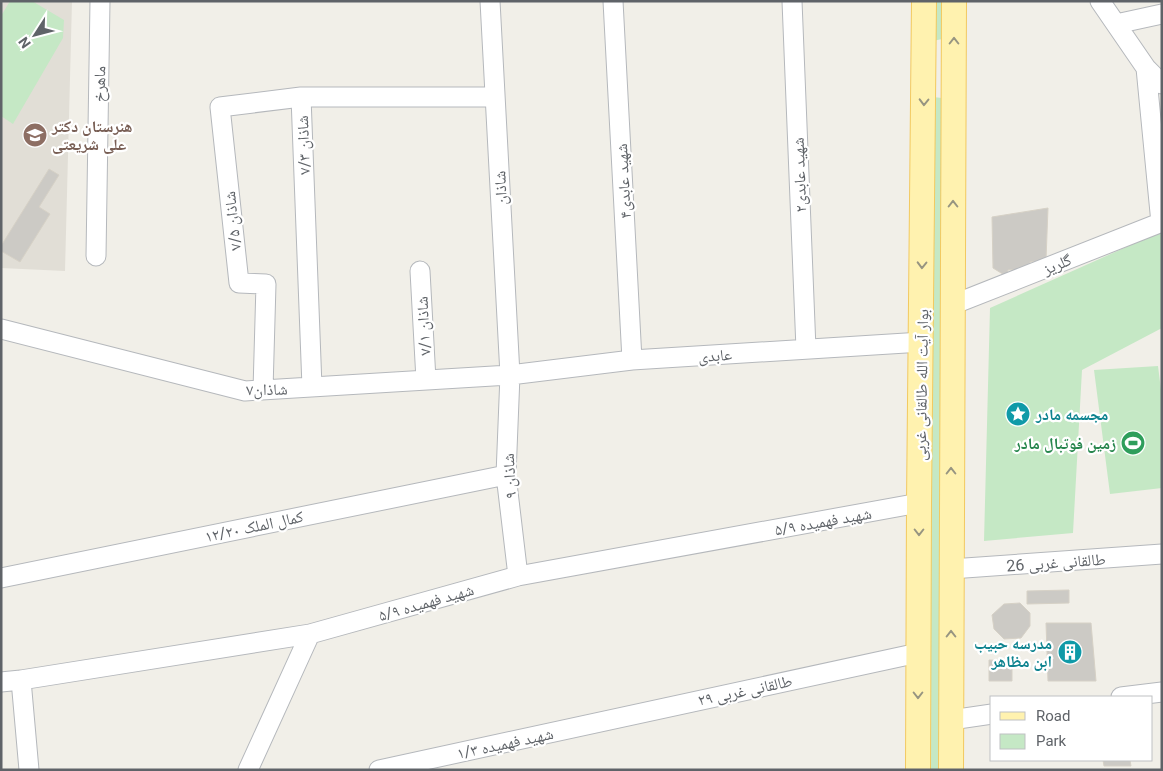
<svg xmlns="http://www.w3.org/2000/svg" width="1163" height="771" viewBox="0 0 1163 771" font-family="Roboto,'Noto Naskh Arabic',sans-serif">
  <rect width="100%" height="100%" fill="#f1efe8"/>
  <path fill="#e1ded6" d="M 1,1 L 72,1 L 65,271 L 1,268 Z"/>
  <path fill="#c5e8c5" d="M 10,1 L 32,1 L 64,20 L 63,38 L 13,124 L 1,116 L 1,16 Z
    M 934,1 L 943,1 L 942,39 L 933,41 Z
    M 933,97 L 942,98 L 940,770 L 930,770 Z
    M 1162,231 L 1162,328 L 1082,370 L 1073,533 L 984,541 L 990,308 Z
    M 1158,366 L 1162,398 L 1162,488 L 1110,494 L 1094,370 Z"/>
  <path fill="#cccac5" stroke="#d6d1c6" d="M 49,169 L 59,175 L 39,207 L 50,214 L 20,262 L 1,251 L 1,246 Z
    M 1048,208 L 1046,260 L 1030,262 L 1030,268 L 1008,270 L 1006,276 L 993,268 L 992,217 Z
    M 1069,590 L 1069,603 L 1027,604 L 1027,591 Z
    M 1020,603 L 1030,613 L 1030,626 L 1021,638 L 1004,639 L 994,629 L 992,615 L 1004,604 Z
    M 1046,623 L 1091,623 L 1096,681 L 1048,681 Z
    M 989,660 L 1012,661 L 1012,681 L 989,681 Z
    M 1103,760 L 1130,760 L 1131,766 L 1104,766 Z"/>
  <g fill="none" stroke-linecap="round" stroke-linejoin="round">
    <defs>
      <path id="minor" d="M 490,1 L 510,375 L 506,475 L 518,576
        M 613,1 L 632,360
        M 792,1 L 806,349
        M 1100,1 L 1146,68 L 1162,84
        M 1116,24 L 1162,14
        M 1146,68 L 1161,223
        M 96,256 L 100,1
        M 420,271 L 426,380
        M 952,305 L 1162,222
        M 1,329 L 245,391 L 510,375 L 632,360 L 922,342
        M 312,387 L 301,97 L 495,97
        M 263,390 L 266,284 L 239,283 L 220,107 L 301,97
        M 951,569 L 1162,554
        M 1,578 L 506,475
        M 1,682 L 21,680
        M 1121,697 L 1162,692
        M 951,720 L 992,714
        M 29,770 L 21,680 L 310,634 L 518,576 L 919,503
        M 248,770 L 310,634
        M 379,770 L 918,653"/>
      <path id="major" d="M 918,770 L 919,503 L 924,1
        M 951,770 L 954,1"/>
    </defs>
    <use href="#minor" stroke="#b5b8bc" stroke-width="21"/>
    <use href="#major" stroke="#f2c960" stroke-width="26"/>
    <use href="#minor" stroke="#fff" stroke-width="19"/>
    <use href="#major" stroke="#fff2af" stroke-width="24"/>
  </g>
  <defs><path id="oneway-chevron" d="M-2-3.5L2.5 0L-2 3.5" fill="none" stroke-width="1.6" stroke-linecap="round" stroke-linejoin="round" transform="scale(1.25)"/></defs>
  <g stroke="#979581">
    <use href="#oneway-chevron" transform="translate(954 41) rotate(-90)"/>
    <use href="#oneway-chevron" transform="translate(924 102) rotate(91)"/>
    <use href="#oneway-chevron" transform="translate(953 204) rotate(-90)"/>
    <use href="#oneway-chevron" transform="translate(922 265) rotate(91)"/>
    <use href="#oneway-chevron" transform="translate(951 471) rotate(-90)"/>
    <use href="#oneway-chevron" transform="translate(919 532) rotate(90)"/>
    <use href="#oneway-chevron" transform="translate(951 634) rotate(-90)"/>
    <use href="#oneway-chevron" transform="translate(918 695) rotate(90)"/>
  </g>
  <defs>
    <symbol id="school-disc" viewBox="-11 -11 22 22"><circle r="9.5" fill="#8d6e63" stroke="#fff"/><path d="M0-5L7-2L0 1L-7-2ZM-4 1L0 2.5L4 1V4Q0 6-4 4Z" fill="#fff"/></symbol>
    <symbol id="sight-disc" viewBox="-11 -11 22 22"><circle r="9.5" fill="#0f9aa8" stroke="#fff"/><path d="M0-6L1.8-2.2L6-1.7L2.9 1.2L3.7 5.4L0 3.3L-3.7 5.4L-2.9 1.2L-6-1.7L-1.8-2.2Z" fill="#fff"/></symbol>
    <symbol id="stadium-disc" viewBox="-11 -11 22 22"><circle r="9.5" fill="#2e9e5b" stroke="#fff"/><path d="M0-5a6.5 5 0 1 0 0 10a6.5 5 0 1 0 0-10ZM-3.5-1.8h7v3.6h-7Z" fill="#fff"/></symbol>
    <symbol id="building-disc" viewBox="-11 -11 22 22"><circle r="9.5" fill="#0f9aa8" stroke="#fff"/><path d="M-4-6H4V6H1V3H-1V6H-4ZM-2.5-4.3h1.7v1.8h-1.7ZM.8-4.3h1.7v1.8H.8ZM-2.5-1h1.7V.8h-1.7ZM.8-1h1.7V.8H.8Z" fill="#fff"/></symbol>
  </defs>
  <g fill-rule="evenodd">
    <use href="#school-disc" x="21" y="121" width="28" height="28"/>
    <use href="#sight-disc" x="1004" y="400" width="28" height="28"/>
    <use href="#stadium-disc" x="1119" y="429" width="28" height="28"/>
    <use href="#building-disc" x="1056" y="638" width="28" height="28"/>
  </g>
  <g text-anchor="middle" stroke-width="4.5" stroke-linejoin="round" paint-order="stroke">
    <g font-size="16" fill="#5f6368" stroke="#fff">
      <text transform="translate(99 84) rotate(-89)" y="6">ماهرخ</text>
      <text transform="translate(303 145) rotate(-92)" y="6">شاذان ۷/۳</text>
      <text transform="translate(799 175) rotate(-92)" y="6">شهید عابدی۲</text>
      <text transform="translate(623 181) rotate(-93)" y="6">شهید عابدی۴</text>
      <text transform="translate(500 188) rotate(-93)" y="6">شاذان</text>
      <text transform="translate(232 221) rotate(-96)" y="6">شاذان ۷/۵</text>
      <text transform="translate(1057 264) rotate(-22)" y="6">گلریز</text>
      <text transform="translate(423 326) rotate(-93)" y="6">شاذان ۷/۱</text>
      <text transform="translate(715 355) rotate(-4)" y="6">عابدی</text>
      <text transform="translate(921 385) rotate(-89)" y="6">بوار آیت الله طالقانی غربی</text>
      <text transform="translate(267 389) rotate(-1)" y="6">شاذان۷</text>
      <text transform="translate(509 476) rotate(-93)" y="6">شاذان ۹</text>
      <text transform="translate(823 521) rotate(-10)" y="6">شهید فهمیده ۵/۹</text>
      <text transform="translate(254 526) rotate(-12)" y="6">کمال الملک ۱۲/۲۰</text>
      <text transform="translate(1056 562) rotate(-4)" y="6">طالقانی غربی 26</text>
      <text transform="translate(426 602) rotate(-16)" y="6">شهید فهمیده ۵/۹</text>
      <text transform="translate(745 690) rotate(-12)" y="6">طالقانی غربی ۲۹</text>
      <text transform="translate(505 743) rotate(-12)" y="6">شهید فهمیده ۱/۳</text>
    </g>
    <g font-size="16" font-weight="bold" fill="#785e54" stroke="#fff" text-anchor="start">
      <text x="52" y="132">هنرستان دکتر<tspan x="52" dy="18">علی شریعتی</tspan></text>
    </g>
    <g font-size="16" font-weight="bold" fill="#0d838f" stroke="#fff" text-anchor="start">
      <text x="1036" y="420">مجسمه مادر</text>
      <text x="1052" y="649" text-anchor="end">مدرسه حبیب<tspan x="1052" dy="18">ابن مظاهر</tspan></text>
    </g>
    <g font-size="16" font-weight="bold" fill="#27864d" stroke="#fff" text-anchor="end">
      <text x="1116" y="449">زمین فوتبال مادر</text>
    </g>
  </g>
  <rect width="1163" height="771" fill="none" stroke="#5f6368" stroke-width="5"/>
  <rect x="990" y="696" width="162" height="65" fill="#ffffff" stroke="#bfc1c3"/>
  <rect x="1000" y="712" width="25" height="8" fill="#fff2af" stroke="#bfc1c3"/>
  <text x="1036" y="721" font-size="15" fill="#5f6368">Road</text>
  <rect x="1000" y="734" width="25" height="15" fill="#c5e8c5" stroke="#bfc1c3"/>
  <text x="1036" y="746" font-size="15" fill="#5f6368">Park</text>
  <g transform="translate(35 35) rotate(234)" stroke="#ffffff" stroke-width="4" paint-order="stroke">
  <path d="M0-4L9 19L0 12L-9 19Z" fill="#5f6368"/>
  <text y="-8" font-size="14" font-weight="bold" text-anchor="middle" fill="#5f6368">N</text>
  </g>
</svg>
